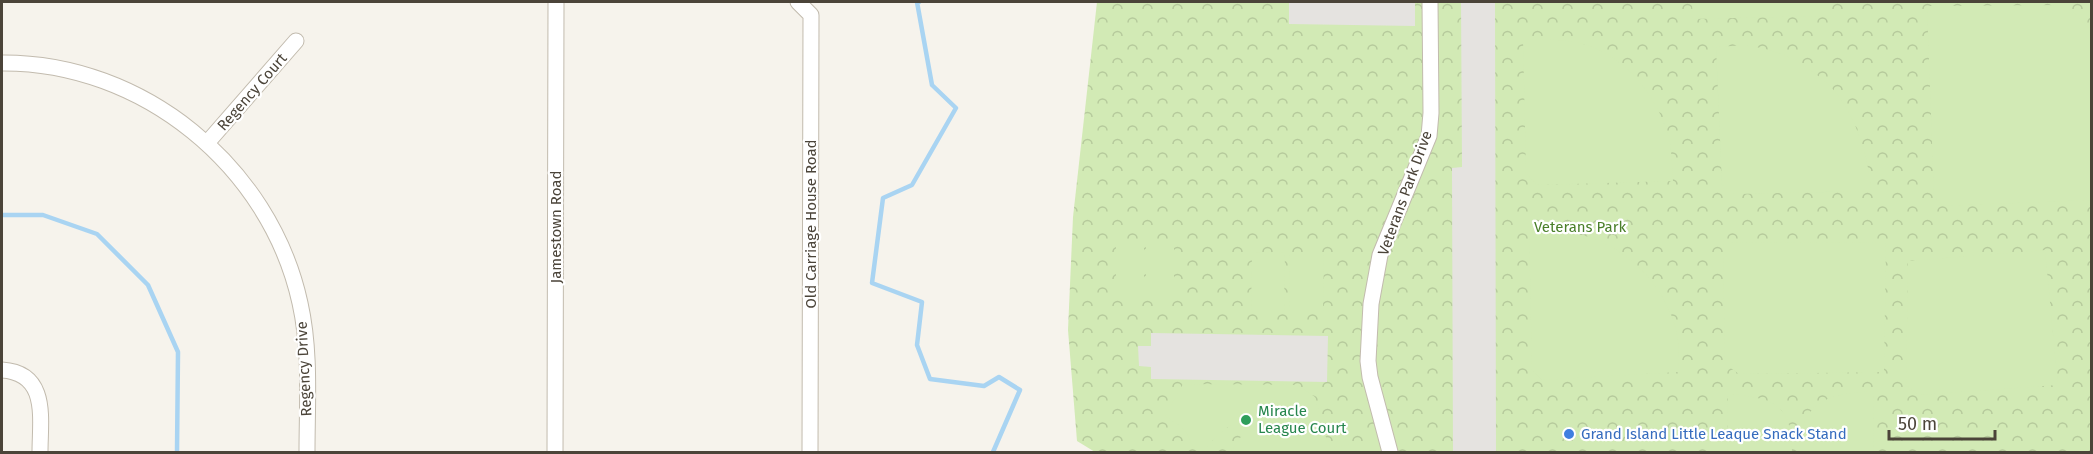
<svg xmlns="http://www.w3.org/2000/svg" width="2093" height="454" viewBox="0 0 2093 454" font-family="'Fira Sans',sans-serif">
  <defs>
    <pattern id="park-crowns" width="20" height="18" patternUnits="userSpaceOnUse" patternTransform="scale(1.5)"><rect width="20" height="18" fill="#d2eab5"/><path d="M2 6a3 3 0 1 1 6 0M12 15a3 3 0 1 1 6 0" fill="none" stroke="#b6ca9c"/></pattern>
  </defs>
  <rect width="100%" height="100%" fill="#f6f3ec"/>
  <path fill="url(#park-crowns)" d="M 1097,2 L 2091,2 L 2091,452 L 1095,452 L 1077,441 L 1068,330 L 1073,217 Z"/>
  <path fill="#d2eab5" d="M 1692,2 L 1820,2 L 1820,16 L 1693,19 Z
    M 2067,5 L 2091,31 L 2091,200 L 1943,206 L 1934,196 L 1927,6 Z
    M 1523,39 C 1539,40 1557,39 1574,42 C 1619,49 1656,92 1668,135 C 1672,149 1672,166 1673,181 L 1537,185 L 1526,173 Z
    M 1747,45 C 1760,48 1775,51 1787,56 C 1798,62 1817,74 1826,82 C 1853,107 1869,154 1871,191 L 1735,194 L 1722,185 L 1716,47 Z
    M 1558,230 C 1568,232 1579,234 1589,237 C 1634,252 1671,293 1678,340 C 1679,350 1678,362 1678,372 L 1542,380 L 1532,370 L 1529,231 Z
    M 1886,242 L 1884,372 L 1739,374 L 1725,364 L 1723,243 Z
    M 1116,243 L 1144,243 L 1144,300 L 1116,300 Z
    M 1146,243 L 1174,243 L 1174,300 L 1146,300 Z
    M 2045,250 L 2058,385 L 1919,395 L 1906,385 L 1908,261 Z
    M 1252,252 L 1285,253 L 1284,311 L 1251,311 Z
    M 1290,253 L 1324,253 L 1323,312 L 1289,312 Z
    M 1183,384 L 1298,385 L 1315,397 L 1325,435 L 1331,448 L 1373,440 L 1378,452 L 1231,452 L 1242,435 L 1230,425 L 1214,439 L 1205,450 C 1188,448 1193,442 1185,431 C 1180,425 1171,420 1165,416 Z
    M 1874,391 L 1873,452 L 1799,452 C 1801,400 1828,394 1874,391 Z
    M 1728,394 C 1773,398 1792,403 1792,452 L 1727,452 Z"/>
  <path fill="#e5e3e0" d="M 1289,2 L 1415,2 L 1415,26 L 1289,24 Z
    M 1461,2 L 1495,2 L 1496,452 L 1453,452 L 1452,168 L 1462,167 Z
    M 1151,333 L 1328,336 L 1327,382 L 1151,379 L 1151,367 L 1139,366 L 1138,346 L 1151,346 Z"/>
  <g fill="none" stroke-linecap="round" stroke-linejoin="round">
    <path stroke="#a9d4f2" stroke-width="4.5" d="M 919,2 L 917,2 L 932,85 L 956,108 L 912,185 L 883,198 L 872,283 L 922,302 L 917,345 L 930,379 L 984,386 L 999,377 L 1020,390 L 993,452
      M 2,215 L 43,215 L 97,234 L 148,285 L 178,352 L 177,452"/>
    <defs>
      <path id="minor" d="M 798,2 L 811,15 L 810,452
        M 2,63 C 142,62 270,166 300,303 C 311,352 307,403 307,452
        M 207,143 L 296,41
        M 2,370 C 49,373 40,419 40,452
        M 555,452 L 556,2
        M 1390,452 L 1370,377 L 1368,361 L 1371,304 L 1380,255 L 1429,136 L 1431,113 L 1430,2"/>
    </defs>
    <use href="#minor" stroke="#c2bbae" stroke-width="17"/>
    <use href="#minor" stroke="#fff" stroke-width="15"/>
  </g>
  <circle fill="#2e9e5b" stroke="#fff" stroke-width="2" cx="1246" cy="420" r="6"/>
  <circle fill="#3f7fe0" stroke="#fff" stroke-width="2" cx="1569" cy="434" r="6"/>
  <g text-anchor="middle" stroke-width="4.5" stroke-linejoin="round" paint-order="stroke">
    <g font-size="15" fill="#4b4439" stroke="#fff">
      <text transform="translate(252 92) rotate(-49)" y="5">Regency Court</text>
      <text transform="translate(1405 193) rotate(-70)" y="5">Veterans Park Drive</text>
      <text transform="translate(811 224) rotate(-90)" y="5">Old Carriage House Road</text>
      <text transform="translate(556 227) rotate(-90)" y="5">Jamestown Road</text>
      <text transform="translate(304 369) rotate(-93)" y="5">Regency Drive</text>
    </g>
    <g font-size="15" fill="#4a7f2a" stroke="#fff">
      <text x="1580" y="232">Veterans Park</text>
    </g>
    <g font-size="15" fill="#27864d" stroke="#fff" text-anchor="start">
      <text x="1258" y="416">Miracle<tspan x="1258" dy="17">League Court</tspan></text>
    </g>
    <g font-size="15" fill="#366cbe" stroke="#fff" text-anchor="start">
      <text x="1581" y="439">Grand Island Little Leaque Snack Stand</text>
    </g>
  </g>
  <rect width="2093" height="454" fill="none" stroke="#4b4439" stroke-width="6"/>
  <path d="M1889 430v9h106v-9" fill="none" stroke="#4b4439" stroke-width="3"/>
  <text x="1898" y="430" font-size="18" fill="#4b4439" stroke="#ffffff" stroke-width="4.5" paint-order="stroke">50 m</text>
</svg>
